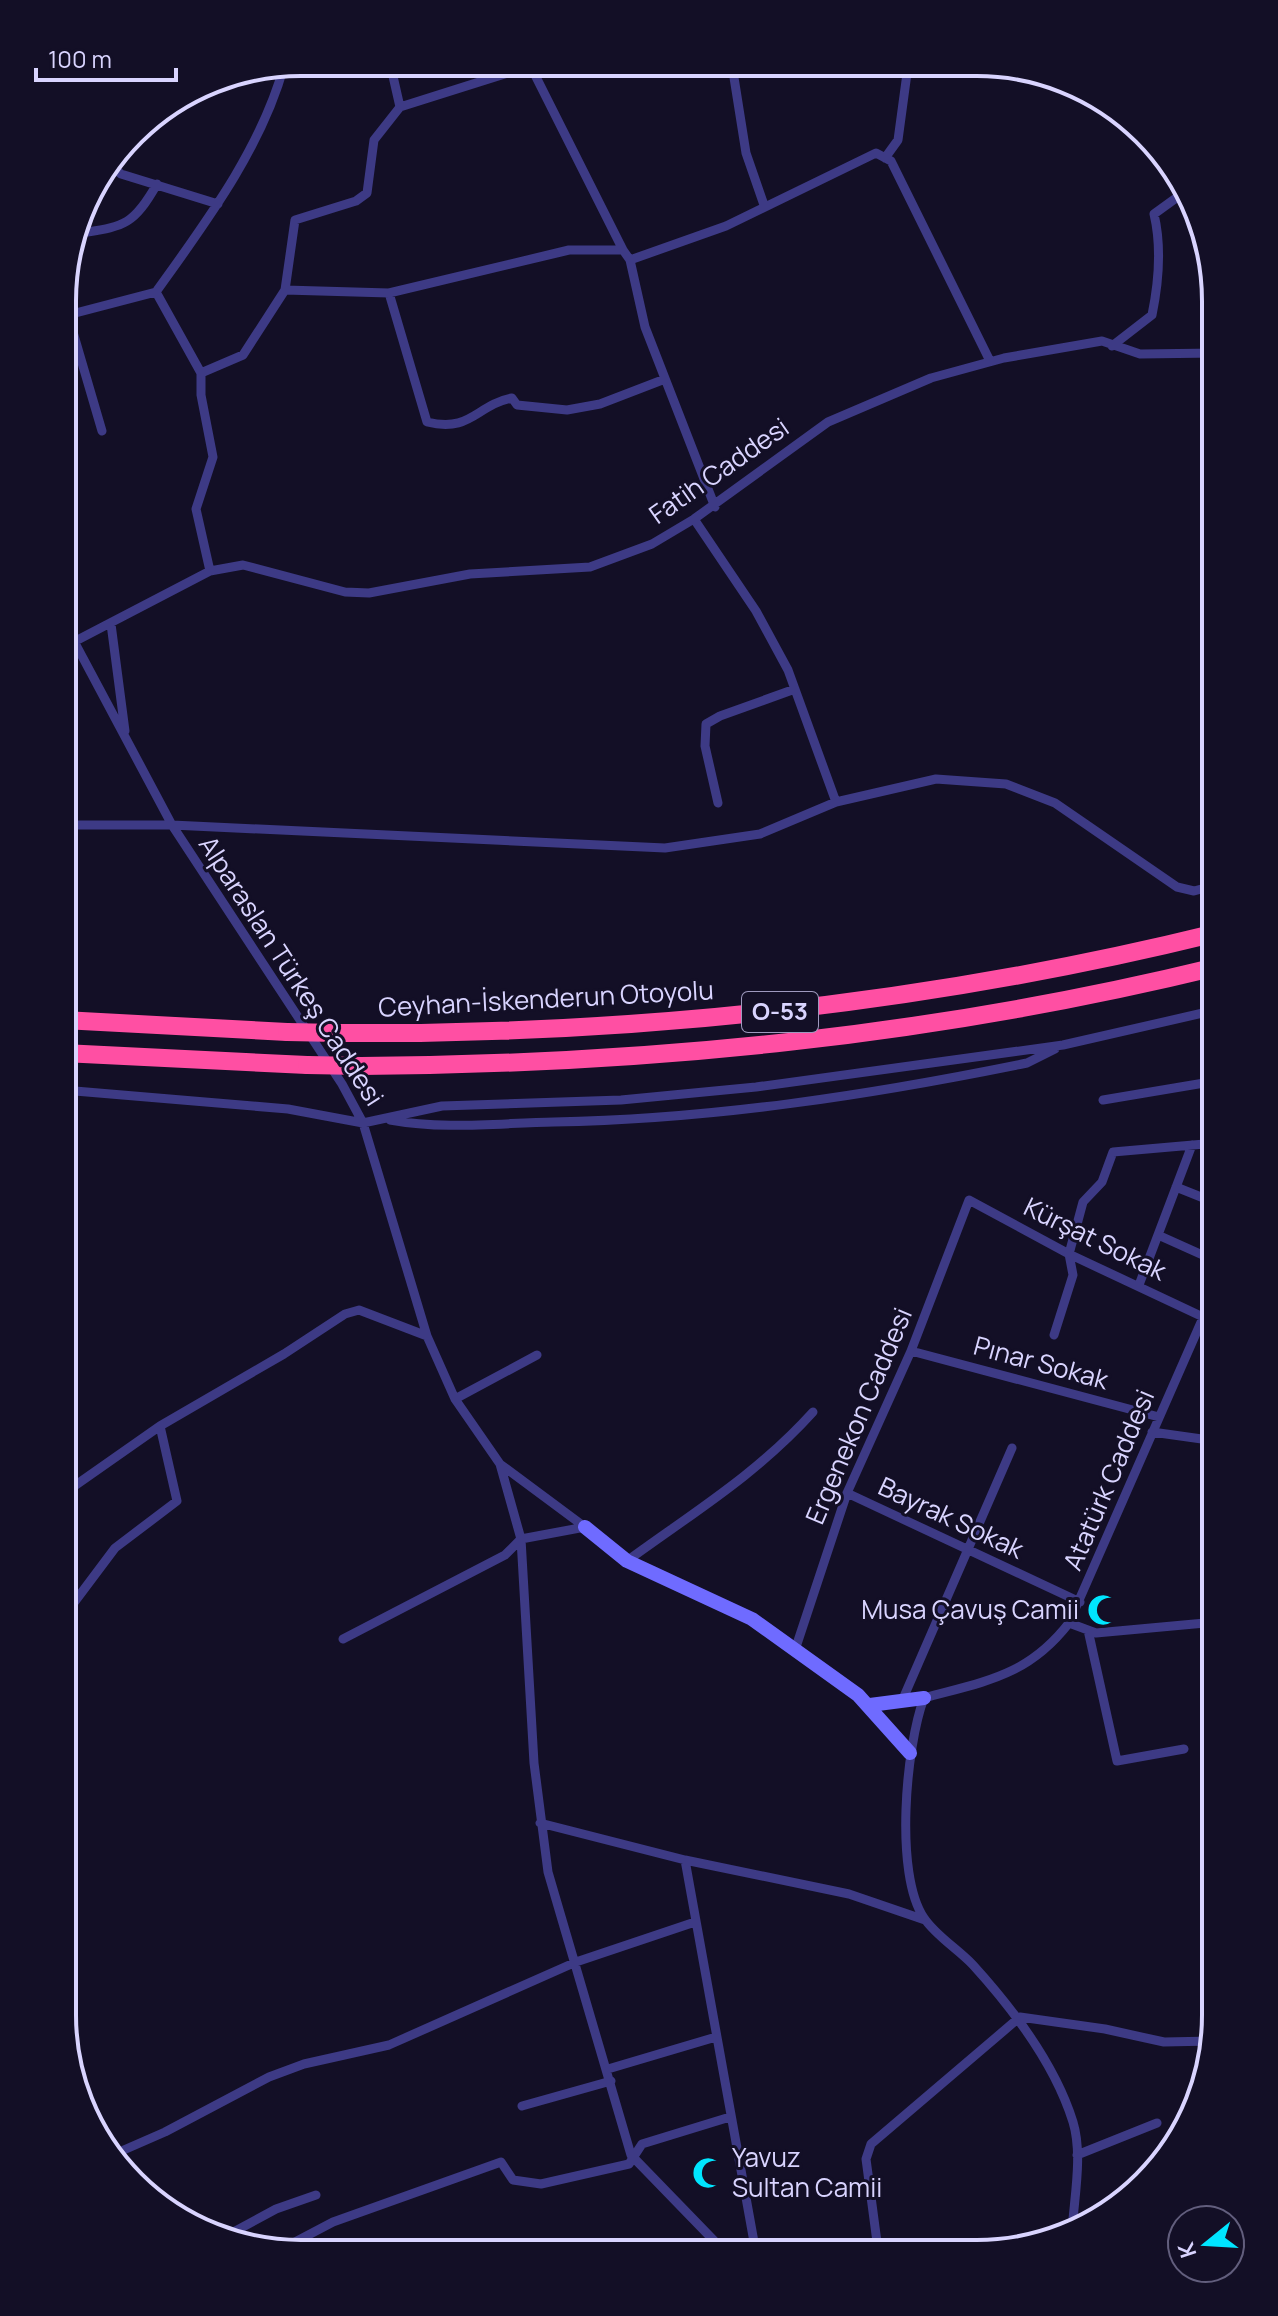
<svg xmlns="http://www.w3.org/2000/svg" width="1278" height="2316" viewBox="0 0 1278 2316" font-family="Manrope,sans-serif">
  <rect width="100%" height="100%" fill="#130f26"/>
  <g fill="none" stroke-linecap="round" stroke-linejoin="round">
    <path stroke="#3d3a85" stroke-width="9" d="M 390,63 L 400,107
      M 732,65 L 746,153 L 764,205
      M 531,67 L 623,250
      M 885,158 L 898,140 L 908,66
      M 110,165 L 121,174 L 218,204
      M 75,234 C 123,226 132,228 157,184
      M 630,260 L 726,226 L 876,153 L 891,161 L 990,361
      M 285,290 L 389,293 L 569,250 L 623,250 L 630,260 L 645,327 L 715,507
      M 156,292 L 201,373 L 201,395 L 213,457 L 196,509 L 210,571
      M 389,293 L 427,422 C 471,433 476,405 512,398 L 517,405 L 567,410 L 600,404 L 665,379
      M 68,315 L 102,431
      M 64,316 L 156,292 C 206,222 261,149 284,66
      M 1112,346 L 1152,315 C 1159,281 1162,248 1154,214 L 1183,193
      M 201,373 L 243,355 L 285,290 L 295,220 L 356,201 L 367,193 L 374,140 L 400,107 L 539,63
      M 694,519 L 756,611 L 788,670 L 836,802
      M 111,624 L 125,731
      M 75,643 L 172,825 L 342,1084 L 363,1123 L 427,1336 L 455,1399 L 500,1464 L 585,1527
      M 64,647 L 210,571 L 243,565 L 345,592 L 369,593 L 470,574 L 590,567 L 652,544 L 694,519 L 828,422 L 931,378 L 1004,358 L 1102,341 L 1140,354 L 1216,353
      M 718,803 L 705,746 L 706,724 L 720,716 L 795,689
      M 63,825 L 172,825 L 665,848 L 760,834 L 836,802 L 936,779 L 1006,784 L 1055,803 L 1177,887 L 1194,891 L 1216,885
      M 63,1090 L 288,1109 L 363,1123 L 442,1106 L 621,1100 L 756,1087 L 1063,1045 L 1216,1010
      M 1103,1100 L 1216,1081
      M 390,1120 C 445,1130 499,1123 554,1122 C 714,1119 870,1095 1027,1063 L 1055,1049
      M 1176,1187 L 1216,1203
      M 1158,1235 L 1207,1257
      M 1139,1285 L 1192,1145
      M 1054,1335 L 1073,1275 L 1069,1254 L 1083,1202 L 1102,1182 L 1113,1152 L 1216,1143
      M 911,1351 L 1159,1417
      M 455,1399 L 537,1355
      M 1152,1432 L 1216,1441
      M 500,1464 L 521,1539 L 534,1763 L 548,1872 L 631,2155 L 726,2253
      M 847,1493 L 1080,1602
      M 63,1494 L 160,1426
      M 627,1561 C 694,1512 756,1475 813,1412
      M 67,1612 L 115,1548 L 177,1501 L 160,1426 L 284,1354 L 345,1314 L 359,1310 L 427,1336
      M 1069,1623 L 1096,1633 L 1216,1622
      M 1088,1630 L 1117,1761 L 1184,1749
      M 343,1639 L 505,1555 L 521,1539 L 585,1527
      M 795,1650 L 847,1493 L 911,1351 L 969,1200 L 1069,1254 L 1203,1317
      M 902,1701 L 1012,1448
      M 540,1823 L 685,1860 L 849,1894 L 925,1920
      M 685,1860 L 756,2253
      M 608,2069 L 716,2037
      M 522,2106 L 611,2081
      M 1077,2155 L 1157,2123
      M 110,2156 L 165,2132 L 269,2077 L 304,2064 L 389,2045 L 576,1962 L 695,1922
      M 1072,2232 C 1074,2198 1083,2155 1073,2122 C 1055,2064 1013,2009 973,1965 C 958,1949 936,1936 924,1918 C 894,1874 906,1746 924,1698 C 986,1681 1028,1676 1069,1623 L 1216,1288
      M 228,2235 L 276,2209 L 316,2195
      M 877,2242 L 884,2254
      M 276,2252 L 333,2222 L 501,2162 L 513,2180 L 541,2184 L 629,2164 L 642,2144 L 730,2117
      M 848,2254 L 877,2242 L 866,2159 L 871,2144 L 1020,2017 L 1105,2029 L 1164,2042 L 1213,2041"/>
    <path stroke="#6f6bff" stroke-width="14" d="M 585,1527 L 627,1561 L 752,1619 L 858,1695 L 910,1753
      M 870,1705 L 924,1698"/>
    <path stroke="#ff4fa3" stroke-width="18" d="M 63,1020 L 287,1032
      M 338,1033 C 635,1035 928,1004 1216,933
      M 63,1053 L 307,1065
      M 361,1066 C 652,1064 933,1036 1216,967"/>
    <path stroke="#ff4fa3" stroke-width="18" d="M 287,1032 L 338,1033
      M 307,1065 L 361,1066"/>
  </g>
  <defs>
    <symbol id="mosque-bare" viewBox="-9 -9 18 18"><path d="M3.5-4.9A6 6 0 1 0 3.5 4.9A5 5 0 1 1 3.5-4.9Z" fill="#00e5ff" stroke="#130f26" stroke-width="2.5" paint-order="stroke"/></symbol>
  </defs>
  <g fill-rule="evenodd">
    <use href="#mosque-bare" x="1081" y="1588" width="44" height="44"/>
    <use href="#mosque-bare" x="686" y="2151" width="44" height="44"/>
  </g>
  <g text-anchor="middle" stroke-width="6" stroke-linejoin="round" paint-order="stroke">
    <rect fill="#130f26" stroke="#9e99be" stroke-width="2" x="742" y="992" width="76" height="40" rx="6"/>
    <g font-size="24" font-weight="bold" fill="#d9d4ff">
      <text x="780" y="1020">O-53</text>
    </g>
    <g font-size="26" fill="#d9d4ff" stroke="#130f26">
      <text transform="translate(719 471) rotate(-35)" y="9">Fatih Caddesi</text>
      <text transform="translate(291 971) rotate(57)" y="9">Alparaslan Türkeş Caddesi</text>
      <text transform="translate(546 999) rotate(-3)" y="9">Ceyhan-İskenderun Otoyolu</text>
      <text transform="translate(1095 1239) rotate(26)" y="9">Kürşat Sokak</text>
      <text transform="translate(1041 1363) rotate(15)" y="9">Pınar Sokak</text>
      <text transform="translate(859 1416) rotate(-67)" y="9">Ergenekon Caddesi</text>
      <text transform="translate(1109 1480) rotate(-67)" y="9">Atatürk Caddesi</text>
      <text transform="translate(951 1518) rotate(25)" y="9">Bayrak Sokak</text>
    </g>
    <g font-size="26" fill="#d9d4ff" stroke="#130f26" text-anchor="end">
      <text x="1079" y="1619">Musa Çavuş Camii</text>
      <text x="732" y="2167" text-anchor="start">Yavuz<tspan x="732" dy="30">Sultan Camii</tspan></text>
    </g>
  </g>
  <path d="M0 0H1278V2316H0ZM301 76H977A225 225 0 0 1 1202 301V2015A225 225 0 0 1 977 2240H301A225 225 0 0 1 76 2015V301A225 225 0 0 1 301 76Z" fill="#130f26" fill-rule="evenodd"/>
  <path fill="none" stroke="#d9d4ff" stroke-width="4" d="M301 76H977A225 225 0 0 1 1202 301V2015A225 225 0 0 1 977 2240H301A225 225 0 0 1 76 2015V301A225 225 0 0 1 301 76Z"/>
  <g transform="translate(1206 2244) rotate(252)"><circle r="38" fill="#130f26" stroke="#625e7d" stroke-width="2"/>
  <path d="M0-6L14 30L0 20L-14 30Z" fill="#00e5ff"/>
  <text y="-12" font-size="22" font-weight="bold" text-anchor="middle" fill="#d9d4ff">K</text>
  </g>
  <path d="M36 68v12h140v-12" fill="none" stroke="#d9d4ff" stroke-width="4"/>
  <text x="48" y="68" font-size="24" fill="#d9d4ff" stroke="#130f26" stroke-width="6" paint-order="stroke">100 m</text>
</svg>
